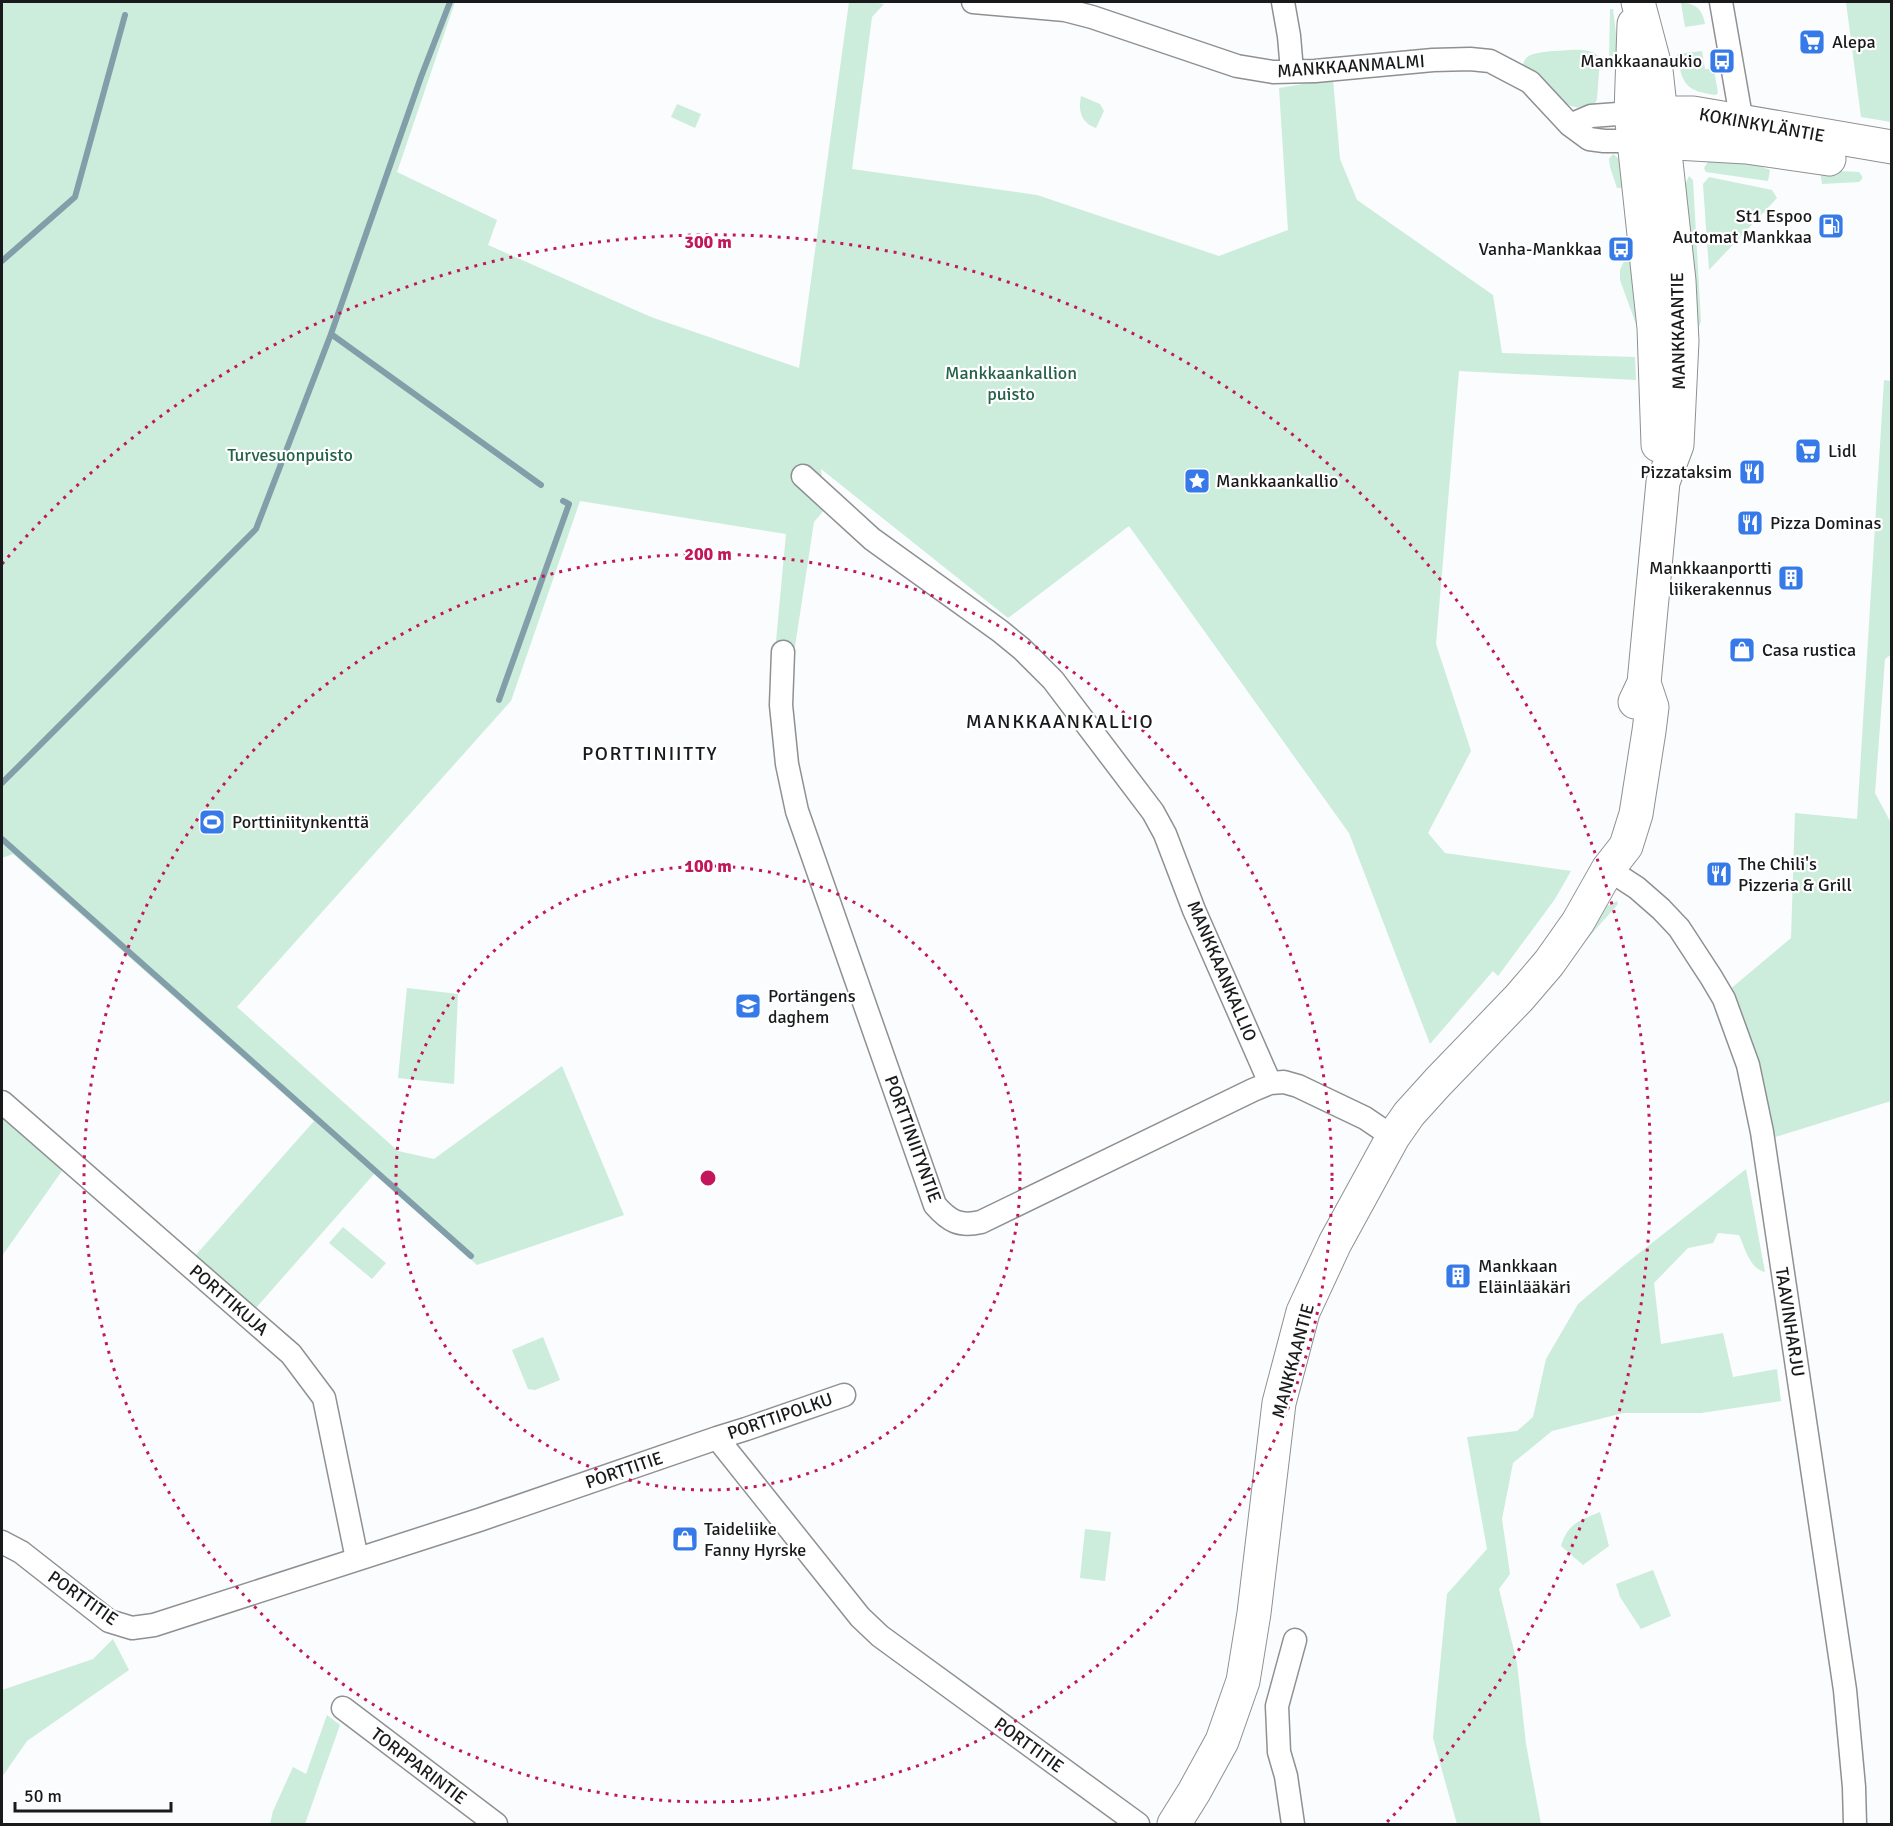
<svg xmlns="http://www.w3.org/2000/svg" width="1893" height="1826" viewBox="0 0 1893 1826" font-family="Signika,sans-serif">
  <rect width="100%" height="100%" fill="#fafcfe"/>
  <path fill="#ccecdc" d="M 2,2 L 455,2 L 397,172 L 497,220 L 488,245 L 651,317 L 799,368 L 849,2 L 870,2 L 884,4 L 872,17 L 852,169 L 1037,195 L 1219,256 L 1288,230 L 1279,88 L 1333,79 L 1340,159 L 1357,200 L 1493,295 L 1502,353 L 1635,357 L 1636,380 L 1459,371 L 1436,644 L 1471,751 L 1428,833 L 1445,853 L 1571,871 L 1555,899 L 1498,976 L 1493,971 L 1430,1044 L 1349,833 L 1129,526 L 1008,618 L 821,469 L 825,509 L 814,522 L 794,653 L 775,652 L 786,534 L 580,501 L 511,701 L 237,1007 L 398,1151 L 434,1159 L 562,1066 L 624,1215 L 477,1265 L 374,1174 L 255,1309 L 195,1256 L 314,1121 L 13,854 L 2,858 Z
    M 1846,2 L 1891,2 L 1891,122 L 1861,117 Z
    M 1681,3 C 1695,2 1703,10 1705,24 L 1685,27 Z
    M 1610,9 L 1613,9 L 1619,59 L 1618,64 L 1612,66 L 1609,65 Z
    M 1552,51 C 1566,51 1593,45 1600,59 L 1597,99 L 1594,106 C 1564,115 1543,86 1523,66 C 1524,52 1541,53 1552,51 Z
    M 1702,51 L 1705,69 L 1714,69 L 1718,93 L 1716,95 C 1685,91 1682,84 1677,54 Z
    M 1081,96 L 1100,104 L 1104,111 L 1096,128 C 1081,123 1078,111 1081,96 Z
    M 677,104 L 701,114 L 695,128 L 671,117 Z
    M 1613,154 L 1620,160 L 1623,188 L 1617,188 L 1610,167 L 1609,159 Z
    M 1736,157 L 1770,170 L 1768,181 L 1706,172 L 1704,168 L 1709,160 Z
    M 1820,170 L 1859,172 L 1862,176 L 1862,179 L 1859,182 L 1822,184 Z
    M 1689,176 L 1693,180 L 1701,321 L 1698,330 L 1694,335 L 1685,185 Z
    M 1709,177 L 1772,190 L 1777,198 L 1709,270 L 1703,184 Z
    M 1624,261 L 1631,261 L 1644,346 L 1620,280 L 1620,270 Z
    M 1884,380 L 1891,381 L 1892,654 L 1885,659 L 1875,793 L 1891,823 L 1891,1101 L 1772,1138 L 1728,991 L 1791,938 L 1795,813 L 1857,819 Z
    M 1617,901 L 1618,904 L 1573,955 L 1605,907 Z
    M 407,988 L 458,994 L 454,1084 L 398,1078 Z
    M 2,1114 L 64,1168 L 2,1256 Z
    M 1746,1169 L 1765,1272 C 1750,1269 1745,1248 1739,1235 L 1718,1233 L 1713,1243 L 1688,1248 L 1654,1283 L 1661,1344 L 1723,1333 L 1733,1377 L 1777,1369 L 1781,1401 L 1701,1413 L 1623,1413 L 1552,1431 L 1513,1463 L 1502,1519 L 1510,1574 L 1499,1589 L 1517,1663 L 1526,1744 L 1541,1824 L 1457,1824 L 1433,1738 L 1447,1594 L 1487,1549 L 1467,1437 L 1517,1431 L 1533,1417 L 1546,1359 L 1578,1304 L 1624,1265 Z
    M 343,1227 L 386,1263 L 372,1279 L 329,1243 Z
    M 543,1337 L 560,1380 L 535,1390 L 528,1389 L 512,1350 Z
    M 1600,1512 L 1609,1546 L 1583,1565 L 1561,1546 C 1568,1523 1579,1521 1600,1512 Z
    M 1085,1529 L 1111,1532 L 1105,1581 L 1080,1578 Z
    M 1653,1570 L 1671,1616 L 1641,1629 L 1620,1597 L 1616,1584 Z
    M 113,1639 L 129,1670 L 27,1741 L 2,1777 L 2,1690 L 93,1659 Z
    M 327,1715 L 340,1725 L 305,1824 L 270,1824 L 273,1811 L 293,1767 L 306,1774 Z"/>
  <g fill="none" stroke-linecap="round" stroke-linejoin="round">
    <path stroke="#819ea9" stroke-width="6" d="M 2,261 L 75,197 L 125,15
      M 331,334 L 541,485
      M 499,700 L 569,504 L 563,501
      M 2,783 L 256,529 L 331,334 L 421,77 L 450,2
      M 2,839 L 471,1256"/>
    <defs>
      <path id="street" d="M 973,2 L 1065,10 L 1092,17 L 1237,66 L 1273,72 L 1315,71 L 1433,60 L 1470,59 L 1490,61 L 1530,82 L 1570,125 L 1589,139 L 1604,141 L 1633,141
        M 1283,2 L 1289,36 L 1292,71
        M 1721,2 L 1744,134
        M 1570,125 L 1591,116 L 1631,113
        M 803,476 L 872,539 L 1000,631 L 1022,649 L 1053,680 L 1153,812 L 1165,834 L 1194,910 L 1270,1083
        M 783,652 L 781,705 L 787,764 L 797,811 L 935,1205 C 949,1221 959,1227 981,1222 L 1253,1090 L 1270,1083 L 1284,1082 L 1298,1086 L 1365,1118 L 1393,1137
        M 1608,869 L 1637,888 L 1661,909 L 1679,928 L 1711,977 L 1724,999 L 1748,1065 L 1762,1132 L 1845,1690 L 1854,1787 L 1855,1824
        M 2,1102 L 291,1354 L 324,1398 L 357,1559
        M 717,1438 L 746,1429 L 844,1395
        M 2,1542 L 21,1552 L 109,1621 L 132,1628 L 154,1625 L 479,1520 L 717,1438 L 860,1617 L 880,1636 L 1138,1824
        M 343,1708 L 496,1824
        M 1293,1824 L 1286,1776 L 1279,1752 L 1277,1706 L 1295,1640"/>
      <path id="secondary" d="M 1634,24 L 1631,113 L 1654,328 L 1658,445
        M 1639,113 L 1693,113 L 1892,147
        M 1641,141 L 1746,147 L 1829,159
        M 1635,702 L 1644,683 L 1663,482 L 1677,445 L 1682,341 L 1679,281 L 1656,70 L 1638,2
        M 1174,1824 L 1194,1792 L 1222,1741 L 1243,1681 L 1254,1613 L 1279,1403 L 1303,1312 L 1335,1243 L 1393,1137 L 1409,1114 L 1438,1082 L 1519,998 L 1549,963 L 1578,922 L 1608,869 L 1626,846 L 1636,814 L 1649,731 L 1652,707 L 1644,683"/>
    </defs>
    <use href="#street" stroke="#8e9092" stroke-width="25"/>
    <use href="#secondary" stroke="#8e9092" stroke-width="35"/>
    <use href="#street" stroke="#fff" stroke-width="22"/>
    <use href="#secondary" stroke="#fff" stroke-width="33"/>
  </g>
  <g fill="none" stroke="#c2185b" stroke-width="3" stroke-dasharray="3 6">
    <circle cx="708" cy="1178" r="312"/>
    <circle cx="708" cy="1178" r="624"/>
    <path d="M2 564A936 936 0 1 1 1387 1822"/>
  </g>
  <defs>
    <symbol id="supermarket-square" viewBox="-11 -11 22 22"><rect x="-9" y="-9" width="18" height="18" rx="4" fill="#357ae8" stroke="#fff"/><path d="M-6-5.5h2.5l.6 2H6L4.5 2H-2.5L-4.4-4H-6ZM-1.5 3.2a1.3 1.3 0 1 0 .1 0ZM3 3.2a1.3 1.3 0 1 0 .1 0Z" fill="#fff"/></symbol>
    <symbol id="bus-square" viewBox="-11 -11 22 22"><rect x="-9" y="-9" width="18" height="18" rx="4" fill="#357ae8" stroke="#fff"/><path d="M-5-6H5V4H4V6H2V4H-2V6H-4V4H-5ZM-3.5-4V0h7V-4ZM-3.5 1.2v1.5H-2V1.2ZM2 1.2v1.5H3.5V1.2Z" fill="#fff"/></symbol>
    <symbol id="fuel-square" viewBox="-11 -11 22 22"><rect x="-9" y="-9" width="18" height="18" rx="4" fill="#357ae8" stroke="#fff"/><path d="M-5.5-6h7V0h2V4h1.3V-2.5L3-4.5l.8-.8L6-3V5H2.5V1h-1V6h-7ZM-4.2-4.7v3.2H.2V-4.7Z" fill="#fff"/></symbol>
    <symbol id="restaurant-square" viewBox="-11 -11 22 22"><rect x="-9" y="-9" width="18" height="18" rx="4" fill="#357ae8" stroke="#fff"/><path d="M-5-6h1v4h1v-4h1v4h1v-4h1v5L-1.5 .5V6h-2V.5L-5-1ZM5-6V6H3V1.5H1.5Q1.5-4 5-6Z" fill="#fff"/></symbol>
    <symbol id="sight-square" viewBox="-11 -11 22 22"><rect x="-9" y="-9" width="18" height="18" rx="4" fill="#357ae8" stroke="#fff"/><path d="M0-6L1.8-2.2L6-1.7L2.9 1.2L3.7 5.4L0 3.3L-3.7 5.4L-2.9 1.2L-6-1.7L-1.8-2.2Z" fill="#fff"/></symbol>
    <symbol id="building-square" viewBox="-11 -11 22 22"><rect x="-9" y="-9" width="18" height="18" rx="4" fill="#357ae8" stroke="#fff"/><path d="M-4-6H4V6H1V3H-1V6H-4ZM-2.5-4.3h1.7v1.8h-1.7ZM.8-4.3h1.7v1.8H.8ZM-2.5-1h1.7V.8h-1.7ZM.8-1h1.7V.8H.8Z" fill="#fff"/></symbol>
    <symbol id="shop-square" viewBox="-11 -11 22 22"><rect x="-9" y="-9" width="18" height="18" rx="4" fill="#357ae8" stroke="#fff"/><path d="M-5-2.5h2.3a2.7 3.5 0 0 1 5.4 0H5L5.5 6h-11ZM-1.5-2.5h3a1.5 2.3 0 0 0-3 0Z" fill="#fff"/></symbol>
    <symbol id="stadium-square" viewBox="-11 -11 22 22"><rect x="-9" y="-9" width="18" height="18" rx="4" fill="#357ae8" stroke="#fff"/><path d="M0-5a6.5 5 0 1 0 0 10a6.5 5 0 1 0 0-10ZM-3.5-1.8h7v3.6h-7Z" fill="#fff"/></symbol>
    <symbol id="school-square" viewBox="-11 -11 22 22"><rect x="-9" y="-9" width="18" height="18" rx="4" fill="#357ae8" stroke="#fff"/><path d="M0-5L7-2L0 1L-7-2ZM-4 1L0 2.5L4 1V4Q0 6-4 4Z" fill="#fff"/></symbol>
  </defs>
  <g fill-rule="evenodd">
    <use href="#supermarket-square" x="1797" y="27" width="30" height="30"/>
    <use href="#bus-square" x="1707" y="46" width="30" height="30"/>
    <use href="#fuel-square" x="1816" y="211" width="30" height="30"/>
    <use href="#bus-square" x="1606" y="234" width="30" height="30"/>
    <use href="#supermarket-square" x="1793" y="436" width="30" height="30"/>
    <use href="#restaurant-square" x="1737" y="457" width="30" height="30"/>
    <use href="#sight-square" x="1182" y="466" width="30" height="30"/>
    <use href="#restaurant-square" x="1735" y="508" width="30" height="30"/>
    <use href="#building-square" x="1776" y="563" width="30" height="30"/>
    <use href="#shop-square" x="1727" y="635" width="30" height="30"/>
    <use href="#stadium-square" x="197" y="807" width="30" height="30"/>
    <use href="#restaurant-square" x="1704" y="859" width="30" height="30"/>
    <use href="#school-square" x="733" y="991" width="30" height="30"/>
    <use href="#building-square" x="1443" y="1261" width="30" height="30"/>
    <use href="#shop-square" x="670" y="1524" width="30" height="30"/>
  </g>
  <g text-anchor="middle" stroke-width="4.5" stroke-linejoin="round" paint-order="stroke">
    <g font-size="18" fill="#191a1b" stroke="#fff" text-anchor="start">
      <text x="1832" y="48">Alepa</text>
      <text x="1702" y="67" text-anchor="end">Mankkaanaukio</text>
      <text x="1812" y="222" text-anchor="end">St1 Espoo<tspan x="1812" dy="21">Automat Mankkaa</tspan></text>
      <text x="1602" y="255" text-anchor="end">Vanha-Mankkaa</text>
      <text x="1828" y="457">Lidl</text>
      <text x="1732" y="478" text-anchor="end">Pizzataksim</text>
      <text x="1216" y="487">Mankkaankallio</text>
      <text x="1770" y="529">Pizza Dominas</text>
      <text x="1772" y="574" text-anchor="end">Mankkaanportti<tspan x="1772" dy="21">liikerakennus</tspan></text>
      <text x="1762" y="656">Casa rustica</text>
      <text x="232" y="828">Porttiniitynkenttä</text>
      <text x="1738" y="870">The Chili's<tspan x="1738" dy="21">Pizzeria &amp; Grill</tspan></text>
      <text x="768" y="1002">Portängens<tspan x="768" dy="21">daghem</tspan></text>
      <text x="1478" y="1272">Mankkaan<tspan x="1478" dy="21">Eläinlääkäri</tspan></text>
      <text x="704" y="1535">Taideliike<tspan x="704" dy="21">Fanny Hyrske</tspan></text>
    </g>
    <g font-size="18" fill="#191a1b" stroke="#fff">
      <text transform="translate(1351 66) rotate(-4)" y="6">MANKKAANMALMI</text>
      <text transform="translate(1762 125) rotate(10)" y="6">KOKINKYLÄNTIE</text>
      <text transform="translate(1678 331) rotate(-91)" y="6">MANKKAANTIE</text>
      <text transform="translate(1222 971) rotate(67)" y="6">MANKKAANKALLIO</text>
      <text transform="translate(913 1139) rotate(70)" y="6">PORTTINIITYNTIE</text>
      <text transform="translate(229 1300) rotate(41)" y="6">PORTTIKUJA</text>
      <text transform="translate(1790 1322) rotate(81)" y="6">TAAVINHARJU</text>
      <text transform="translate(1293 1361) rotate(-75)" y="6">MANKKAANTIE</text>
      <text transform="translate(780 1416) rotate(-19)" y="6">PORTTIPOLKU</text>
      <text transform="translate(624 1470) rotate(-19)" y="6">PORTTITIE</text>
      <text transform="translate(83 1598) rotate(35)" y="6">PORTTITIE</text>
      <text transform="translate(1029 1745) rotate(36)" y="6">PORTTITIE</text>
      <text transform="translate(419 1766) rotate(37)" y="6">TORPPARINTIE</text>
    </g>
    <g font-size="18" fill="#246249" stroke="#fff">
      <text x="1011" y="379">Mankkaankallion<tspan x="1011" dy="21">puisto</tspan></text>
      <text x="290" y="461">Turvesuonpuisto</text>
    </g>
    <g font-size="20" letter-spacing="1.5" fill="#191a1b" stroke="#fff">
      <text x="1060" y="728">MANKKAANKALLIO</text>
      <text x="650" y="760">PORTTINIITTY</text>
    </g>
  </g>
  <circle cx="708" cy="1178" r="9" fill="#c2185b" stroke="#fff" stroke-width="3"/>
  <g font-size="18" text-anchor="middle" font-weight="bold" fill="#c2185b" stroke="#fff" stroke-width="4.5" stroke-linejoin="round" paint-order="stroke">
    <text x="708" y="248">300 m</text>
    <text x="708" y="560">200 m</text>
    <text x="708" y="872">100 m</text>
  </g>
  <rect width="1893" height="1826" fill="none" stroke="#191a1b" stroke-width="6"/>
  <path d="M15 1802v9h156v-9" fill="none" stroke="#191a1b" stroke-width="3"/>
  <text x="24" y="1802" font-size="18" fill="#191a1b" stroke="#ffffff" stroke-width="4.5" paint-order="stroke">50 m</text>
</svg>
